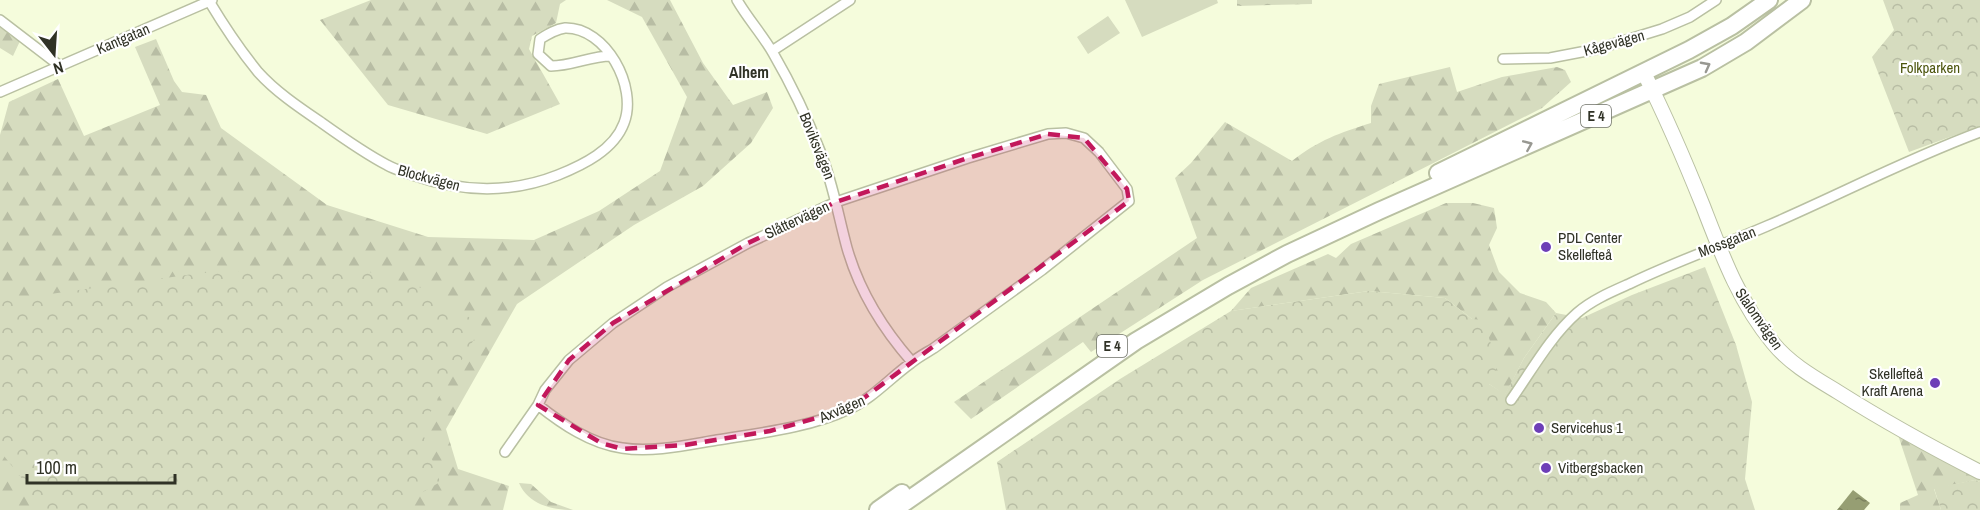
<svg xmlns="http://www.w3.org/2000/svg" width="1980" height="510" viewBox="0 0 1980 510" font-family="'Archivo Narrow',sans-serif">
  <defs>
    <pattern id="forest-firs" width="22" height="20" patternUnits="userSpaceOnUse" patternTransform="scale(1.5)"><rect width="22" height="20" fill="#d6dcbf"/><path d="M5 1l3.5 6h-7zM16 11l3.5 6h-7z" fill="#b8bda4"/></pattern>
    <pattern id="park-crowns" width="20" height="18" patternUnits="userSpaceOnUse" patternTransform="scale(1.5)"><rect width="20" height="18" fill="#d6dcbf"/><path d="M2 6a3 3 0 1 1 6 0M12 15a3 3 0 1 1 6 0" fill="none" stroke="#b8bda4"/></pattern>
    <pattern id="water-ripples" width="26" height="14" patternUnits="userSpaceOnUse" patternTransform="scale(1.5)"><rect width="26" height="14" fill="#969e73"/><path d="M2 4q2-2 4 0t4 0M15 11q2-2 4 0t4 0" fill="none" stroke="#7b815e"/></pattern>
  </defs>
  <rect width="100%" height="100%" fill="#f5fcdc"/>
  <path fill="url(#forest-firs)" d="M 371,0 L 566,0 L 560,4 L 556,23 L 532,36 L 529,49 L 560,104 L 487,134 L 388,105 L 320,20 Z
    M 607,0 L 670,0 L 703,63 L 733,105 L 767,92 L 773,108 L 751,143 L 703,186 L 634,225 L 517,304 L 446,429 L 458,469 L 509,486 L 503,510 L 0,510 L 0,135 L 9,102 L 58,79 L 84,136 L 160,105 L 135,47 L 156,39 L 174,81 L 182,92 L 206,95 L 221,128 L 327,205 L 428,237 L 534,240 L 599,211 L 660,171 L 687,97 L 642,17 Z
    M 0,27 L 20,41 L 13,56 L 0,48 Z
    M 1450,67 L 1457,92 L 1502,77 L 1557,67 L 1565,70 L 1571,82 L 1542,108 L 1203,280 L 1091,352 L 1083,342 L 971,419 L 954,402 L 1197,238 L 1175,178 L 1191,163 L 1225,122 L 1292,161 C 1319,140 1339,133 1371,123 L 1371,106 L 1379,84 Z
    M 1446,203 L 1473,203 L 1494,208 L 1497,228 L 1489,245 L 1499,272 L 1520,293 L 1546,302 L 1556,313 L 1524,358 L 1505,395 L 1489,384 L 1472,319 L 1445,298 L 1369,291 L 1231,311 L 1251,288 L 1328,254 L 1336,258 L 1351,244 Z
    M 1895,426 L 1980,472 L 1980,482 L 1975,480 L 1934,489 L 1941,510 L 1900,510 L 1900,503 L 1918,495 Z
    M 519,483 L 531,484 L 551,502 L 573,510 C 551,510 528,504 519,483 Z"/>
  <path fill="url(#park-crowns)" d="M 1237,0 L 1312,0 L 1312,4 L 1237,6 Z
    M 1883,0 L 1980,0 L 1980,126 L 1909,152 L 1872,57 L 1894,30 Z
    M 353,267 L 428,290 L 482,326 L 421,428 L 440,482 L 392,510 L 33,510 L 31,508 L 24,481 L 0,451 L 0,301 L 201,273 Z
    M 1705,267 L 1736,345 L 1752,402 L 1745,479 L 1755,510 L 1006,510 L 997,462 L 1120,379 L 1231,311 L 1369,291 L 1445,298 L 1472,319 L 1483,320 L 1498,365 L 1489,384 L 1505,394 L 1524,358 L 1556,313 L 1582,318 L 1632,295 Z
    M 1975,480 L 1980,482 L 1980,510 L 1941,510 L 1934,488 Z"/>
  <path fill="#d6dcbf" d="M 1125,0 L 1217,0 L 1218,3 L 1142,37 Z
    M 1108,16 L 1120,33 L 1088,54 L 1077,37 Z"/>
  <path fill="url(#water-ripples)" d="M 1853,490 L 1870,503 L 1864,510 L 1837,510 Z"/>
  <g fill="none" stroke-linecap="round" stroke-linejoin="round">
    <defs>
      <path id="street" d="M 737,0 C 748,19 762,34 773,53 C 791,84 807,117 820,151 C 833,183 838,215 847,248 C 859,290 883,329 912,362
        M 209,1 C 224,26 240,50 258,72 C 276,92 300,108 322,123 C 343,138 364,153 387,165 C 394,169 404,172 412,175 C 460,192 510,194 558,175 C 583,165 614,150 624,123 C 638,87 606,27 565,28 C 556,29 548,34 540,39 L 538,54 L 551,66 C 572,66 590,56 611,56
        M 0,20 L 60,66
        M 772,51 L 850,0
        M 1503,59 L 1550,58 L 1597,49 L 1662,29 L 1690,17 L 1716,0
        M 0,92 L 212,0
        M 1511,400 C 1532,370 1550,337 1577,313 C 1592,300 1611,292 1629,284 C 1674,262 1721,246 1767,226 C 1839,195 1907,159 1980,132
        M 505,452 L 538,405 L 545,390 L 569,360 L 613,323 L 667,287 L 748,243 L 836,202 L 968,158 L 1048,134 L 1066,133 L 1084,138 L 1099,152 L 1127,189 L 1129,201 L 1042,270 L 934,348 C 926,353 918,357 911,363 C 890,378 873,398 849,409 C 809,428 760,433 717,440 C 687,445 652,453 622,448 C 591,444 562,424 538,405"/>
      <path id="secondary" d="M 1644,73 C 1666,117 1685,161 1703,206 C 1722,255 1739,302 1773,343 C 1790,364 1815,378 1838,392 C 1884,421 1931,447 1980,472"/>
      <path id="highway" d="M 1438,173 L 1689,50 L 1732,26 L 1769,0
        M 878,510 L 902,493
        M 894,510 L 1136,341 L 1228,286 L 1287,254 L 1379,211 L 1702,68 L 1746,42 L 1802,0"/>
    </defs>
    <use href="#street" stroke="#b9c0a2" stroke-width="12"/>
    <use href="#secondary" stroke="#b9c0a2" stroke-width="16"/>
    <use href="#highway" stroke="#b9c0a2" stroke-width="20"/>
    <use href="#street" stroke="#fff" stroke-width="9"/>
    <use href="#secondary" stroke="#fff" stroke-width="14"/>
    <use href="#highway" stroke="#fff" stroke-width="16"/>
  </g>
  <defs><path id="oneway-chevron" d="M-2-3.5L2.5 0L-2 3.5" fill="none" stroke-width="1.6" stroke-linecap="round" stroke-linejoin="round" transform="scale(1.5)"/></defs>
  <g stroke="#989892">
    <use href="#oneway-chevron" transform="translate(1706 66) rotate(-28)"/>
    <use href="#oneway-chevron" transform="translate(1528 145) rotate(-23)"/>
  </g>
  <path fill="#c2185b" fill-opacity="0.2" stroke="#c2185b" stroke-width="4.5" stroke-dasharray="12 8" stroke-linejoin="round" d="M 1048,134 L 1084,138 L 1127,189 L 1129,201 L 849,409 L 770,431 L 685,445 L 623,449 L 601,443 L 538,405 L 569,360 L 613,323 L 748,243 L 836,202 L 968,158 Z"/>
  <g fill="#6d3fb7" stroke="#fff" stroke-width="2">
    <circle cx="1546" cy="247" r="6"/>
    <circle cx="1935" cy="383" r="6"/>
    <circle cx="1539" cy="428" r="6"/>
    <circle cx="1546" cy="468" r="6"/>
  </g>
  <g text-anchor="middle" stroke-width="4.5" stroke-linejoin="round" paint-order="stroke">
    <g fill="#fff" stroke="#6e7067" stroke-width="1.5">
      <rect x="1581" y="105" width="30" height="22" rx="4.5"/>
      <rect x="1097" y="335" width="30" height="22" rx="4.5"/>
    </g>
    <g font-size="14" font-weight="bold" fill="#303226">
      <text x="1596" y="121">E 4</text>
      <text x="1112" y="351">E 4</text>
    </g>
    <g font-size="15" fill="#303226" stroke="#fff">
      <text transform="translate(123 39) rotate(-23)" y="5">Kantgatan</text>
      <text transform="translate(1614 43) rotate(-15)" y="5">Kågevägen</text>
      <text transform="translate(817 146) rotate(68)" y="5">Boviksvägen</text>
      <text transform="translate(429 178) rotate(15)" y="5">Blockvägen</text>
      <text transform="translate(797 220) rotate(-25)" y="5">Slåttervägen</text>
      <text transform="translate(1727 242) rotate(-21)" y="5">Mossgatan</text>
      <text transform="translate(1759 319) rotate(55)" y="5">Slalomvägen</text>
      <text transform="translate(842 409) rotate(-23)" y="5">Axvägen</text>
    </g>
    <g font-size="15" fill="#4c550d" stroke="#fff">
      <text x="1930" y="73">Folkparken</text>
    </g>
    <g font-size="15" fill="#303226" stroke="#fff" text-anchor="start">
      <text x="1558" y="243">PDL Center<tspan x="1558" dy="17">Skellefteå</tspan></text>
      <text x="1923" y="379" text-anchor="end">Skellefteå<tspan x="1923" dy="17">Kraft Arena</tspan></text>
      <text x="1551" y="433">Servicehus 1</text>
      <text x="1558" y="473">Vitbergsbacken</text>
    </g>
    <g font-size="16" font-weight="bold" fill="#303226" stroke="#fff">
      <text x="749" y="78">Alhem</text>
    </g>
  </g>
  <g transform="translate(54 54) rotate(163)" stroke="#ffffff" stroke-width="4.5" paint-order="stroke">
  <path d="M0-4.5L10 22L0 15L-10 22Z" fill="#303226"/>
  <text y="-9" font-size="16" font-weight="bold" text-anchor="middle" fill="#303226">N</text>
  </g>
  <path d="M27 474v9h148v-9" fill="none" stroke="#303226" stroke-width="3"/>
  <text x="36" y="474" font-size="18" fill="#303226" stroke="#ffffff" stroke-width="4.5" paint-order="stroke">100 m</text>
</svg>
